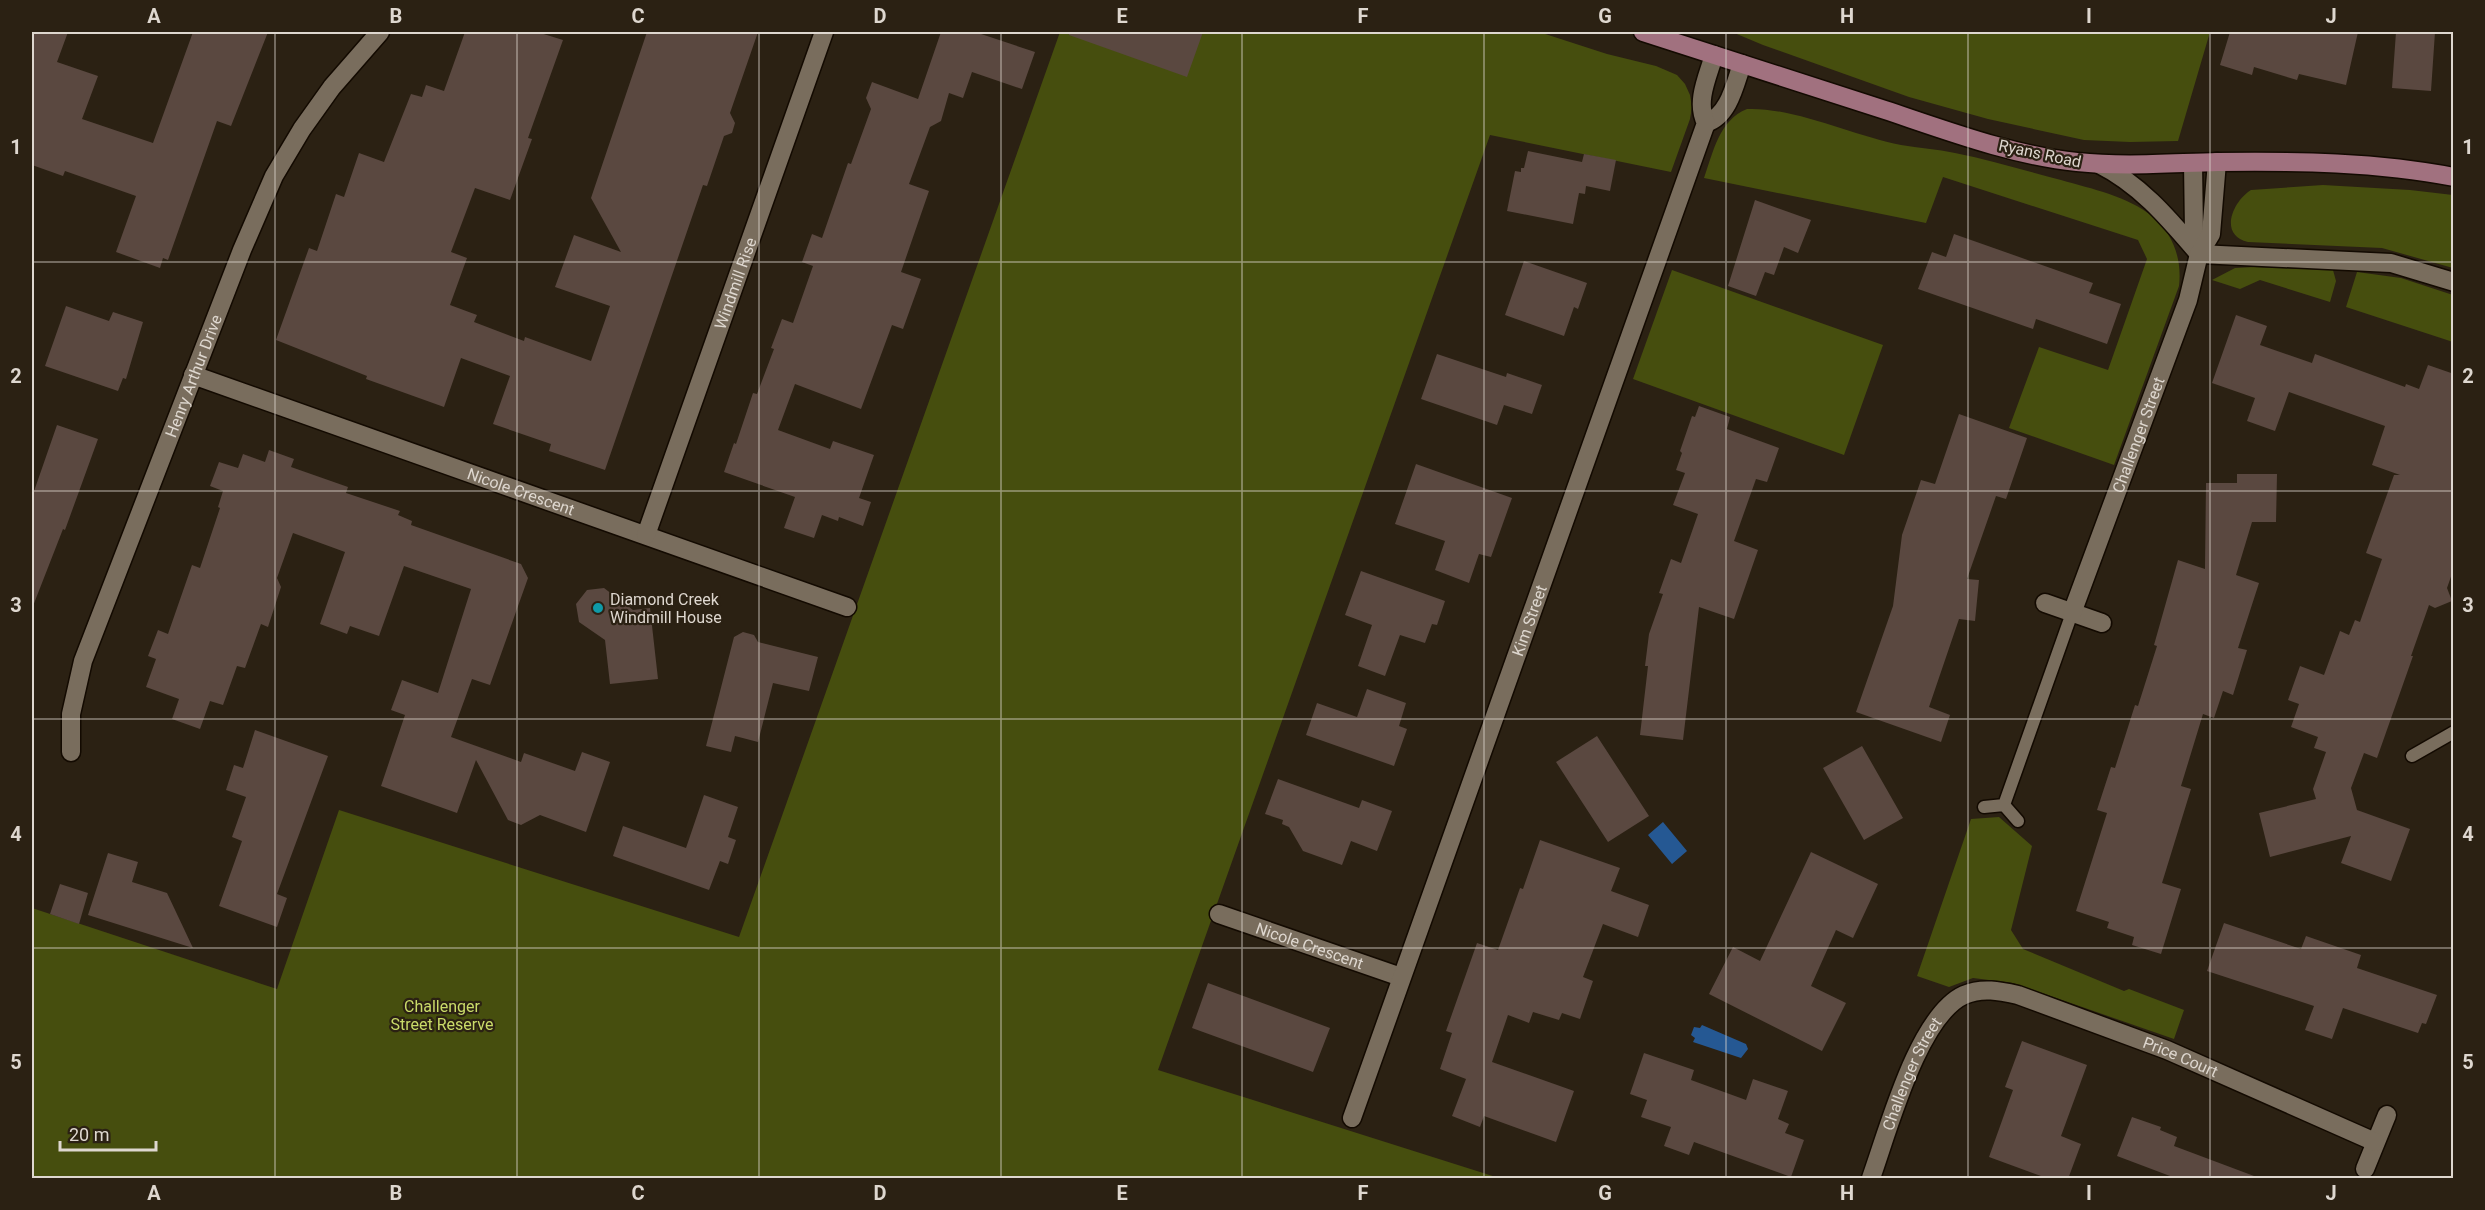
<svg xmlns="http://www.w3.org/2000/svg" width="2485" height="1210" viewBox="0 0 2485 1210" font-family="Roboto,sans-serif">
  <rect width="100%" height="100%" fill="#2b2113"/>
  <path fill="#464e0e" d="M 1060,32 L 1539,32 L 1607,54 L 1656,66 L 1677,75 L 1685,84 L 1690,95 L 1692,107 L 1690,119 L 1671,172 L 1490,135 L 1158,1070 L 1499,1178 L 32,1178 L 32,908 L 277,989 L 339,810 L 739,937 Z
    M 1732,32 L 2210,32 L 2178,141 L 2130,142 L 2084,140 L 1988,119 L 1909,97 L 1763,45 Z
    M 1747,109 C 1794,107 1853,136 1901,145 C 1919,148 1937,149 1955,153 C 1991,160 2026,171 2061,180 C 2092,189 2128,196 2153,217 C 2174,235 2182,260 2179,286 L 2114,465 L 2009,428 L 2039,347 L 2108,370 L 2147,259 L 2138,240 L 1943,177 L 1926,223 L 1704,178 C 1713,153 1719,120 1747,109 Z
    M 2323,185 L 2410,190 L 2453,195 L 2453,268 L 2382,248 L 2248,242 C 2218,235 2233,201 2251,190 Z
    M 2254,267 L 2333,270 L 2336,281 L 2330,302 L 2260,280 L 2240,289 L 2212,280 L 2235,268 Z
    M 1672,270 L 1883,345 L 1844,455 L 1633,379 Z
    M 2357,272 L 2401,278 L 2453,295 L 2453,342 L 2346,307 Z
    M 1999,817 L 2032,846 L 2011,930 L 2023,949 L 2124,991 L 2129,989 L 2184,1010 L 2174,1039 L 2013,983 L 1973,978 L 1949,987 L 1917,976 L 1971,819 Z"/>
  <path fill="#255893" d="M 1663,822 L 1687,851 L 1672,864 L 1648,835 Z
    M 1702,1025 L 1746,1044 L 1748,1049 L 1741,1058 L 1693,1042 L 1695,1038 L 1691,1035 L 1694,1027 L 1700,1028 Z"/>
  <path fill="#5a4840" d="M 32,32 L 68,32 L 57,62 L 98,76 L 82,119 L 153,143 L 193,32 L 268,32 L 231,126 L 217,121 L 168,260 L 163,258 L 160,268 L 116,252 L 136,196 L 65,171 L 63,176 L 32,165 Z
    M 465,32 L 537,32 L 563,40 L 528,138 L 532,139 L 510,200 L 475,188 L 451,252 L 467,258 L 450,305 L 477,315 L 474,322 L 524,341 L 525,337 L 591,361 L 610,306 L 555,287 L 574,235 L 621,252 L 591,198 L 647,32 L 758,32 L 730,113 L 735,123 L 732,133 L 724,136 L 707,186 L 703,185 L 605,470 L 549,451 L 551,444 L 493,424 L 510,376 L 461,358 L 444,407 L 366,379 L 367,376 L 276,340 L 309,248 L 317,251 L 336,194 L 344,197 L 359,153 L 384,162 L 411,94 L 422,97 L 426,85 L 444,91 Z
    M 941,32 L 975,32 L 1035,52 L 1022,89 L 972,72 L 963,98 L 949,93 L 941,121 L 930,127 L 909,184 L 929,191 L 901,272 L 921,279 L 903,329 L 892,325 L 861,409 L 795,384 L 778,430 L 830,449 L 833,441 L 874,455 L 859,498 L 871,502 L 863,526 L 839,517 L 838,521 L 822,515 L 814,538 L 784,528 L 795,497 L 724,472 L 734,443 L 736,444 L 753,393 L 757,394 L 774,349 L 771,348 L 782,319 L 793,323 L 813,266 L 802,262 L 812,234 L 822,238 L 848,163 L 851,164 L 871,109 L 866,98 L 872,82 L 918,99 Z
    M 1069,32 L 1203,32 L 1187,77 L 1069,35 Z
    M 2230,32 L 2358,32 L 2346,85 L 2299,74 L 2297,80 L 2254,67 L 2252,75 L 2220,65 Z
    M 2396,32 L 2435,32 L 2431,91 L 2392,88 Z
    M 1528,151 L 1582,162 L 1584,154 L 1616,160 L 1610,191 L 1586,186 L 1585,194 L 1579,193 L 1573,224 L 1507,211 L 1515,171 L 1521,172 L 1521,168 L 1524,168 Z
    M 1755,200 L 1811,220 L 1798,253 L 1784,247 L 1774,275 L 1765,272 L 1756,296 L 1728,286 Z
    M 1954,234 L 2093,283 L 2089,293 L 2121,304 L 2107,344 L 2036,319 L 2033,329 L 1918,289 L 1932,252 L 1946,257 Z
    M 1524,261 L 1587,283 L 1578,309 L 1574,307 L 1564,336 L 1505,315 Z
    M 66,306 L 109,321 L 113,312 L 143,322 L 126,379 L 123,378 L 118,391 L 45,366 Z
    M 2236,315 L 2267,326 L 2260,345 L 2312,363 L 2315,354 L 2405,387 L 2406,384 L 2419,389 L 2428,365 L 2454,374 L 2454,568 L 2447,588 L 2452,601 L 2435,608 L 2429,605 L 2411,656 L 2413,656 L 2377,758 L 2364,753 L 2351,788 L 2357,810 L 2410,829 L 2391,881 L 2341,863 L 2351,836 L 2270,857 L 2259,813 L 2316,799 L 2313,789 L 2326,752 L 2314,748 L 2318,737 L 2291,727 L 2299,704 L 2288,700 L 2300,666 L 2324,675 L 2340,631 L 2349,635 L 2355,620 L 2360,622 L 2382,559 L 2366,553 L 2394,475 L 2400,475 L 2372,465 L 2385,426 L 2289,392 L 2275,431 L 2247,421 L 2255,398 L 2212,383 Z
    M 1437,354 L 1506,377 L 1507,373 L 1542,385 L 1532,414 L 1504,405 L 1497,425 L 1421,399 Z
    M 1699,406 L 1730,417 L 1727,429 L 1779,448 L 1767,482 L 1756,479 L 1734,541 L 1758,550 L 1734,619 L 1699,607 L 1683,740 L 1640,735 L 1648,666 L 1645,666 L 1649,634 L 1663,594 L 1659,593 L 1671,559 L 1681,563 L 1698,514 L 1673,505 L 1685,473 L 1676,470 L 1682,453 L 1680,451 L 1692,416 L 1695,417 Z
    M 1959,414 L 2027,438 L 2006,499 L 1996,496 L 1967,579 L 1979,580 L 1975,621 L 1959,619 L 1929,707 L 1950,715 L 1941,742 L 1856,712 L 1893,606 L 1902,535 L 1921,480 L 1935,484 Z
    M 57,425 L 98,439 L 65,530 L 63,529 L 33,606 L 32,605 L 32,497 Z
    M 269,450 L 294,459 L 291,467 L 348,487 L 346,493 L 400,511 L 398,515 L 412,521 L 411,525 L 521,564 L 528,578 L 490,685 L 472,679 L 451,737 L 521,762 L 524,753 L 575,771 L 582,752 L 610,762 L 586,832 L 540,815 L 521,825 L 508,820 L 476,760 L 457,813 L 381,786 L 405,715 L 391,710 L 402,680 L 438,693 L 471,589 L 404,566 L 379,636 L 350,626 L 347,634 L 320,624 L 345,552 L 293,533 L 277,578 L 281,587 L 268,627 L 261,624 L 245,668 L 237,666 L 223,705 L 210,701 L 200,729 L 172,719 L 179,699 L 146,687 L 156,659 L 148,656 L 158,630 L 168,634 L 192,565 L 200,568 L 220,508 L 218,507 L 223,491 L 210,486 L 219,462 L 238,468 L 243,454 L 265,462 Z
    M 1416,464 L 1512,498 L 1491,557 L 1479,554 L 1469,583 L 1435,570 L 1445,541 L 1395,524 Z
    M 2237,474 L 2277,474 L 2276,522 L 2252,522 L 2236,575 L 2259,583 L 2238,648 L 2247,650 L 2233,695 L 2223,691 L 2214,718 L 2203,714 L 2181,786 L 2191,789 L 2162,883 L 2181,889 L 2161,954 L 2132,945 L 2134,937 L 2107,928 L 2109,922 L 2076,911 L 2107,813 L 2097,810 L 2111,767 L 2115,768 L 2135,705 L 2138,706 L 2157,646 L 2154,645 L 2178,560 L 2205,569 L 2206,483 L 2237,483 Z
    M 1361,571 L 1445,601 L 1437,625 L 1432,624 L 1425,643 L 1400,635 L 1385,676 L 1358,666 L 1372,625 L 1345,615 Z
    M 604,588 L 633,610 L 650,608 L 658,679 L 610,684 L 605,640 L 579,622 L 576,604 L 587,590 Z
    M 743,632 L 754,635 L 758,642 L 818,657 L 809,691 L 773,683 L 758,742 L 735,736 L 731,752 L 706,746 L 734,637 Z
    M 1367,689 L 1406,703 L 1399,726 L 1407,729 L 1394,766 L 1306,735 L 1317,703 L 1357,717 Z
    M 255,730 L 328,756 L 277,894 L 287,898 L 277,927 L 219,906 L 242,841 L 232,837 L 246,797 L 226,790 L 234,765 L 243,768 Z
    M 1597,736 L 1649,816 L 1608,842 L 1556,762 Z
    M 1862,746 L 1903,818 L 1864,840 L 1823,768 Z
    M 1278,779 L 1359,808 L 1362,800 L 1392,811 L 1377,851 L 1351,841 L 1342,865 L 1303,851 L 1289,827 L 1282,824 L 1283,820 L 1265,814 Z
    M 704,795 L 738,807 L 728,837 L 736,840 L 728,864 L 720,861 L 709,890 L 613,856 L 623,826 L 686,848 Z
    M 1540,840 L 1620,868 L 1611,891 L 1649,905 L 1638,937 L 1603,924 L 1583,977 L 1593,981 L 1580,1019 L 1562,1013 L 1559,1020 L 1533,1012 L 1529,1023 L 1508,1015 L 1492,1062 L 1574,1091 L 1556,1142 L 1484,1116 L 1480,1127 L 1452,1116 L 1466,1079 L 1440,1069 L 1452,1033 L 1446,1031 L 1477,943 L 1498,950 L 1520,888 L 1523,889 Z
    M 1811,852 L 1878,884 L 1853,938 L 1836,930 L 1811,986 L 1846,1003 L 1822,1051 L 1709,994 L 1733,947 L 1760,961 Z
    M 108,853 L 138,862 L 132,882 L 167,893 L 193,948 L 88,915 Z
    M 60,884 L 88,893 L 79,924 L 50,914 Z
    M 2224,923 L 2301,949 L 2306,936 L 2361,955 L 2357,968 L 2437,995 L 2426,1024 L 2422,1023 L 2418,1033 L 2343,1008 L 2332,1039 L 2305,1030 L 2314,1006 L 2207,971 Z
    M 1208,983 L 1330,1028 L 1313,1072 L 1192,1028 Z
    M 2022,1041 L 2087,1065 L 2061,1136 L 2081,1144 L 2068,1179 L 2049,1179 L 1989,1157 L 2013,1090 L 2005,1087 Z
    M 1644,1053 L 1694,1070 L 1691,1080 L 1746,1100 L 1753,1079 L 1788,1091 L 1778,1119 L 1789,1124 L 1785,1133 L 1804,1140 L 1791,1177 L 1694,1142 L 1689,1155 L 1664,1146 L 1671,1127 L 1641,1117 L 1647,1100 L 1630,1094 Z
    M 2132,1117 L 2161,1127 L 2160,1130 L 2177,1137 L 2174,1146 L 2254,1176 L 2253,1179 L 2178,1179 L 2117,1156 Z"/>
  <g fill="none" stroke-linecap="round" stroke-linejoin="round">
    <defs>
      <path id="service" d="M 2412,756 L 2454,732
        M 1984,807 L 2004,805
        M 2018,821 L 2004,805 L 2072,613"/>
      <g id="minor">
        <path d="M 1706,123 C 1729,116 1735,84 1742,64"/>
        <path d="M 2193,163 L 2194,232 L 2199,252"/>
        <path d="M 2099,164 C 2141,185 2169,219 2199,254"/>
        <path d="M 2199,254 L 2391,263 L 2454,282"/>
        <path id="s1" d="M 193,375 L 847,607"/>
        <path id="s2" d="M 646,535 L 824,32"/>
        <path d="M 2045,603 L 2102,623"/>
        <path id="s3" d="M 2072,613 L 2188,300 L 2199,254 L 2211,234 L 2217,162"/>
        <path id="s4" d="M 71,752 L 71,714 L 83,661 L 242,250 L 274,176 L 302,129 L 332,87 L 380,32"/>
        <path id="s5" d="M 1219,914 L 1401,977"/>
        <path id="s6" d="M 1352,1118 L 1706,123 C 1695,102 1708,76 1714,55"/>
        <path d="M 2365,1169 L 2387,1115"/>
        <path id="s7" d="M 1871,1178 C 1888,1131 1918,1016 1964,995 C 1982,987 2000,991 2018,995 L 2167,1050 L 2375,1142"/>
      </g>
      <path id="primary" d="M 1643,32 C 1723,58 1804,84 1885,110 C 1945,130 2014,156 2077,162 C 2124,167 2172,163 2218,162 C 2296,161 2377,162 2454,177"/>
    </defs>
    <use href="#service" stroke="#130a01" stroke-width="15"/>
    <use href="#minor" stroke="#130a01" stroke-width="21"/>
    <use href="#primary" stroke="#130a01" stroke-width="21"/>
    <use href="#service" stroke="#796d5d" stroke-width="12"/>
    <use href="#minor" stroke="#796d5d" stroke-width="18"/>
    <use href="#primary" stroke="#a1717f" stroke-width="18"/>
  </g>
  <path fill="none" stroke="#ded7cf" stroke-width="1.5" stroke-opacity="0.55" d="M 275,32 L 275,1178M 517,32 L 517,1178M 759,32 L 759,1178M 1001,32 L 1001,1178M 1242,32 L 1242,1178M 1484,32 L 1484,1178M 1726,32 L 1726,1178M 1968,32 L 1968,1178M 2210,32 L 2210,1178M 32,262 L 2454,262M 32,491 L 2454,491M 32,719 L 2454,719M 32,948 L 2454,948"/>
  <circle fill="#0f9aa8" stroke="#2b2113" stroke-width="2" cx="598" cy="608" r="6"/>
  <g text-anchor="middle" stroke-width="4.5" stroke-linejoin="round" paint-order="stroke">
    <g font-size="16" fill="#ded7cf" stroke="#2b2113">
      <text transform="translate(2040 153) rotate(12)" y="6">Ryans Road</text>
      <text dy="6" stroke="none"><textPath href="#s2" startOffset="267">Windmill Rise</textPath></text>
      <text dy="6" stroke="none"><textPath href="#s4" startOffset="398">Henry Arthur Drive</textPath></text>
      <text dy="6" stroke="none"><textPath href="#s3" startOffset="190">Challenger Street</textPath></text>
      <text dy="6" stroke="none"><textPath href="#s1" startOffset="348">Nicole Crescent</textPath></text>
      <text dy="6" stroke="none"><textPath href="#s6" startOffset="528">Kim Street</textPath></text>
      <text dy="6" stroke="none"><textPath href="#s5" startOffset="96">Nicole Crescent</textPath></text>
      <text dy="6" stroke="none"><textPath href="#s7" startOffset="438">Price Court</textPath></text>
      <text dy="6" stroke="none"><textPath href="#s7" startOffset="112">Challenger Street</textPath></text>
    </g>
    <g font-size="16" fill="#ded7cf" stroke="#2b2113" text-anchor="start">
      <text x="610" y="605">Diamond Creek<tspan x="610" dy="18">Windmill House</tspan></text>
    </g>
    <g font-size="16" fill="#cadb69" stroke="#2b2113">
      <text x="442" y="1012">Challenger<tspan x="442" dy="18">Street Reserve</tspan></text>
    </g>
  </g>
  <rect width="2485" height="1210" fill="none" stroke="#2b2113" stroke-width="66"/>
  <path d="M60 1141v9h96v-9" fill="none" stroke="#ded7cf" stroke-width="3"/>
  <text x="69" y="1141" font-size="18" fill="#ded7cf" stroke="#2b2113" stroke-width="4.5" paint-order="stroke">20 m</text>
  <rect x="33" y="33" width="2419" height="1144" fill="none" stroke="#ded7cf" stroke-width="2"/>
  <g font-size="20" text-anchor="middle" font-weight="bold" fill="#ded7cf">
    <text x="154" y="23">A</text>
    <text x="396" y="23">B</text>
    <text x="638" y="23">C</text>
    <text x="880" y="23">D</text>
    <text x="1122" y="23">E</text>
    <text x="1363" y="23">F</text>
    <text x="1605" y="23">G</text>
    <text x="1847" y="23">H</text>
    <text x="2089" y="23">I</text>
    <text x="2331" y="23">J</text>
    <text x="16" y="154">1</text>
    <text x="2468" y="154">1</text>
    <text x="16" y="383">2</text>
    <text x="2468" y="383">2</text>
    <text x="16" y="612">3</text>
    <text x="2468" y="612">3</text>
    <text x="16" y="841">4</text>
    <text x="2468" y="841">4</text>
    <text x="16" y="1069">5</text>
    <text x="2468" y="1069">5</text>
    <text x="154" y="1200">A</text>
    <text x="396" y="1200">B</text>
    <text x="638" y="1200">C</text>
    <text x="880" y="1200">D</text>
    <text x="1122" y="1200">E</text>
    <text x="1363" y="1200">F</text>
    <text x="1605" y="1200">G</text>
    <text x="1847" y="1200">H</text>
    <text x="2089" y="1200">I</text>
    <text x="2331" y="1200">J</text>
  </g>
</svg>
